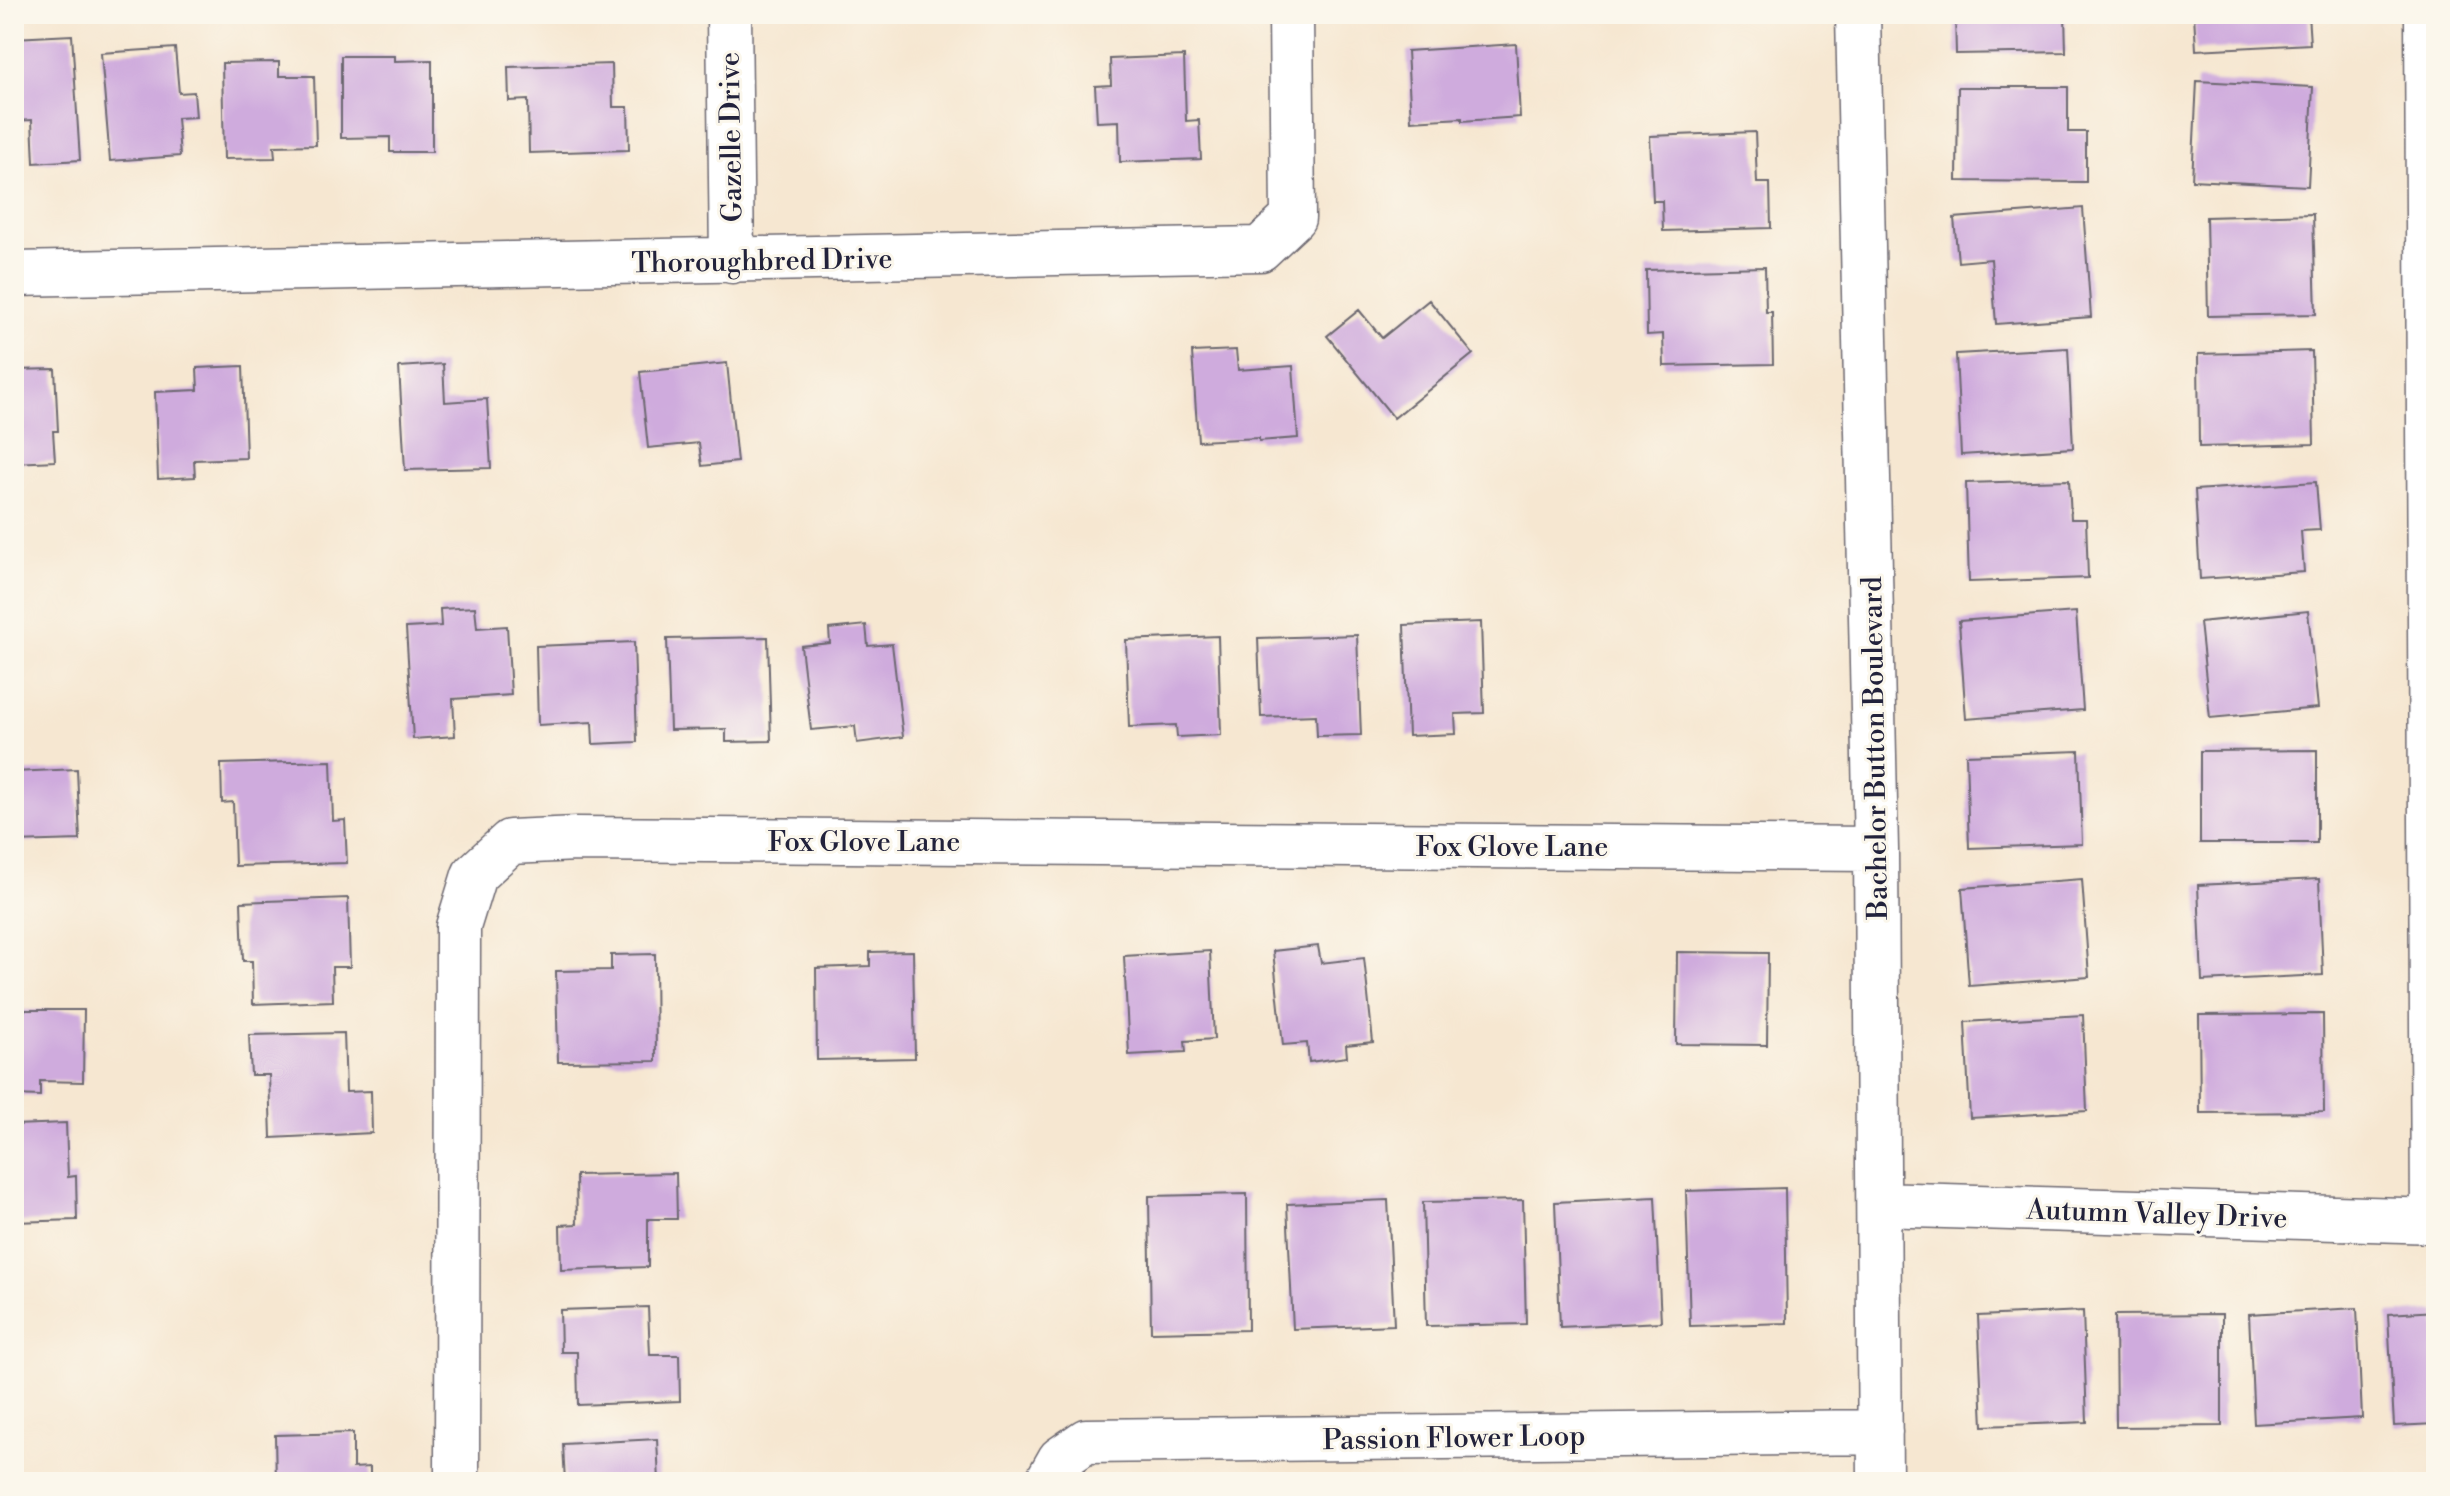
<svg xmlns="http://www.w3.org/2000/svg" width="2450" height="1496" viewBox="0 0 2450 1496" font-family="'Libre Bodoni',serif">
  <rect width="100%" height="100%" fill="#fbf7ec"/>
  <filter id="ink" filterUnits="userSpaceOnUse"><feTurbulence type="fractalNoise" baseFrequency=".0125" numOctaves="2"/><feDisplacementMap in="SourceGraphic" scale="16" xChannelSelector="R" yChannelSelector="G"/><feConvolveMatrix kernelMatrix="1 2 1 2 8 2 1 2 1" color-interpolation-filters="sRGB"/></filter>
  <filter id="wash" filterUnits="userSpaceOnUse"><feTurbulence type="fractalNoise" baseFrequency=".006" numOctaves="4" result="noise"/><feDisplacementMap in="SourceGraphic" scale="32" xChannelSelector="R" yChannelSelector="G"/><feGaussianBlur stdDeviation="1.8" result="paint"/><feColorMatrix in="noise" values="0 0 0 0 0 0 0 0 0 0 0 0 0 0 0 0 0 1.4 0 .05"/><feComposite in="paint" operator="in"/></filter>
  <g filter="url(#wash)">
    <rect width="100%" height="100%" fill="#f6e7d1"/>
    <g id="blocks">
      <path fill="#cfabdd" d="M 1955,14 L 2065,14 L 2066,52 L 1956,54 Z
        M 2194,14 L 2308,14 L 2310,44 L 2196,50 Z
        M 72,35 L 80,160 L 34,163 L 32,120 L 14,121 L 14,38 Z
        M 1516,44 L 1520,117 L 1462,121 L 1462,118 L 1411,121 L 1407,51 Z
        M 175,48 L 179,93 L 194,92 L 196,117 L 177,118 L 180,156 L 110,161 L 101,53 Z
        M 341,56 L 395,56 L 395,61 L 432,60 L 432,152 L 390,152 L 390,137 L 341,138 Z
        M 1184,56 L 1186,121 L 1199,120 L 1201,159 L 1120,162 L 1119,121 L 1097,122 L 1095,86 L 1111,85 L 1110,59 Z
        M 279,62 L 279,76 L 314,76 L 316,145 L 274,146 L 275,158 L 224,159 L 222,63 Z
        M 612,64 L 613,107 L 628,107 L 629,150 L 529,153 L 528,100 L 509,101 L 508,67 Z
        M 2197,81 L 2313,87 L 2308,186 L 2192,180 Z
        M 1958,87 L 2068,87 L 2068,132 L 2086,132 L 2086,182 L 1957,181 Z
        M 1755,132 L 1757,183 L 1770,183 L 1771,228 L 1663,231 L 1662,201 L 1653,201 L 1650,136 Z
        M 2083,208 L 2091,317 L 1996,324 L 1991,259 L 1958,262 L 1954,218 Z
        M 2313,214 L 2316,314 L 2208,316 L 2206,217 Z
        M 1765,267 L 1766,312 L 1772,312 L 1773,364 L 1664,366 L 1663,334 L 1647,335 L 1646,270 Z
        M 1429,300 L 1473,354 L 1394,418 L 1327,336 L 1359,310 L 1382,338 Z
        M 2068,348 L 2073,448 L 1961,455 L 1956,354 Z
        M 1236,350 L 1238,370 L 1293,366 L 1298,438 L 1259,441 L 1259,438 L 1198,441 L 1192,352 Z
        M 2312,351 L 2314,444 L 2199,447 L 2198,354 Z
        M 727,363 L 737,462 L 702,466 L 699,443 L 648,448 L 640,372 Z
        M 443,364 L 445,402 L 487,399 L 491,468 L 405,470 L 399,367 Z
        M 243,366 L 246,458 L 194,460 L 195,477 L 158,479 L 155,392 L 198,390 L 197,368 Z
        M 55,369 L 58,431 L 53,431 L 55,461 L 14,463 L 14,370 Z
        M 2069,480 L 2071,519 L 2086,519 L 2088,578 L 1969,582 L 1966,483 Z
        M 2316,482 L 2320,530 L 2301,531 L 2304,572 L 2200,579 L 2195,490 Z
        M 475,607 L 477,628 L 507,626 L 511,695 L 453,699 L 455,736 L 413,739 L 406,628 L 441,626 L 440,609 Z
        M 2308,611 L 2318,708 L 2210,718 L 2200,622 Z
        M 2076,612 L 2083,710 L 1966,719 L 1959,621 Z
        M 1481,622 L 1484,713 L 1455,714 L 1456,734 L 1408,736 L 1404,625 Z
        M 866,625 L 868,646 L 892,644 L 903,737 L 857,743 L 855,726 L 811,730 L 801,646 L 830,643 L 829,629 Z
        M 1357,635 L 1361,735 L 1317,736 L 1316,715 L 1261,717 L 1258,638 Z
        M 1218,636 L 1221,735 L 1177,737 L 1176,725 L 1129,727 L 1126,640 Z
        M 768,637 L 771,741 L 726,742 L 726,729 L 670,730 L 667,639 Z
        M 634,642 L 637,742 L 593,744 L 592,722 L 538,725 L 536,646 Z
        M 2317,750 L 2317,843 L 2200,843 L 2200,751 Z
        M 2079,751 L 2082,844 L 1969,848 L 1966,755 Z
        M 331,761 L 333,821 L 345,820 L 347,863 L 235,866 L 233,802 L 222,803 L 221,764 Z
        M 77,769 L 80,840 L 14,842 L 14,772 Z
        M 2082,879 L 2089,977 L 1969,986 L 1962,888 Z
        M 2319,879 L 2323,975 L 2202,981 L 2198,885 Z
        M 348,898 L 350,967 L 332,967 L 333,1001 L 253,1004 L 252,961 L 243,961 L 241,902 Z
        M 1318,946 L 1321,963 L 1364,958 L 1373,1042 L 1346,1045 L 1347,1057 L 1309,1062 L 1307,1043 L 1283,1045 L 1273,951 Z
        M 913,951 L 915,1058 L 817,1060 L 816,968 L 870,966 L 870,952 Z
        M 1210,951 L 1214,1039 L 1185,1041 L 1186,1052 L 1129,1055 L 1124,956 Z
        M 1677,952 L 1768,953 L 1767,1045 L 1676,1044 Z
        M 655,954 L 656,1061 L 558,1062 L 556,971 L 611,970 L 611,955 Z
        M 14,1010 L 84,1010 L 83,1082 L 40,1081 L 40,1096 L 14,1095 Z
        M 2323,1014 L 2324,1112 L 2200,1113 L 2199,1015 Z
        M 2083,1015 L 2087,1111 L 1970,1118 L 1965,1022 Z
        M 344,1033 L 346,1092 L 371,1091 L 372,1133 L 271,1138 L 269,1075 L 251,1075 L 249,1035 Z
        M 66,1123 L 68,1177 L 76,1176 L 77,1220 L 14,1222 L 14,1125 Z
        M 676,1173 L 677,1219 L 648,1219 L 648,1267 L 561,1270 L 560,1225 L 577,1224 L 576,1175 Z
        M 1785,1188 L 1787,1323 L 1690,1326 L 1686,1191 Z
        M 1247,1194 L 1248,1330 L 1151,1332 L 1149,1196 Z
        M 1655,1197 L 1661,1322 L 1560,1327 L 1555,1202 Z
        M 1388,1200 L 1394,1325 L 1293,1329 L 1287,1204 Z
        M 1523,1200 L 1526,1324 L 1426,1326 L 1423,1202 Z
        M 648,1307 L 650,1355 L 679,1355 L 680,1401 L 578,1405 L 577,1352 L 561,1352 L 560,1310 Z
        M 2357,1308 L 2362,1418 L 2254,1424 L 2249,1314 Z
        M 2083,1311 L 2087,1422 L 1983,1426 L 1978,1316 Z
        M 2436,1311 L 2436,1424 L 2394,1426 L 2388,1314 Z
        M 2222,1314 L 2222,1426 L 2116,1427 L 2115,1315 Z
        M 353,1433 L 353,1468 L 370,1467 L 370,1482 L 276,1482 L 275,1435 Z
        M 657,1439 L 659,1482 L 565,1482 L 563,1444 Z"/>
    </g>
  </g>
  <g filter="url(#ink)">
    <use href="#blocks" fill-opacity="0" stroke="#6c6770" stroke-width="2"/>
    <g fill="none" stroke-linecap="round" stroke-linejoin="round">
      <defs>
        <path id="minor" d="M 729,14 L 732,261
          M 1858,14 L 1876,849 L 1880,1482
          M 2427,14 L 2433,1222
          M 14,274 L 1260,249 L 1293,218 L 1291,14
          M 1879,1204 L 2436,1221
          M 457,1482 L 458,927 L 474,875 L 510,842 L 577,839 L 1876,849
          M 1047,1482 L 1060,1459 L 1086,1441 L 1880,1432"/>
      </defs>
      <use href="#minor" stroke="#6c6770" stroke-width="47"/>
      <use href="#minor" stroke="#fff" stroke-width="44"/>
    </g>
  </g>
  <g text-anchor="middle" stroke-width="6" stroke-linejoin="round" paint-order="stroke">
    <g font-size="28" fill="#22223b" stroke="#fbf7ec">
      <text transform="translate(730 137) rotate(-91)" y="10">Gazelle Drive</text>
      <text transform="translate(762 260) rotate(-1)" y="10">Thoroughbred Drive</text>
      <text transform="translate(1874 748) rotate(-91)" y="10">Bachelor Button Boulevard</text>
      <text x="864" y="851">Fox Glove Lane</text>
      <text x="1512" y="856">Fox Glove Lane</text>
      <text transform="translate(2157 1213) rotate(2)" y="10">Autumn Valley Drive</text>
      <text transform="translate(1454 1437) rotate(-1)" y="10">Passion Flower Loop</text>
    </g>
  </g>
  <rect width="2450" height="1496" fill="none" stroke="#fbf7ec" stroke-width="48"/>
</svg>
